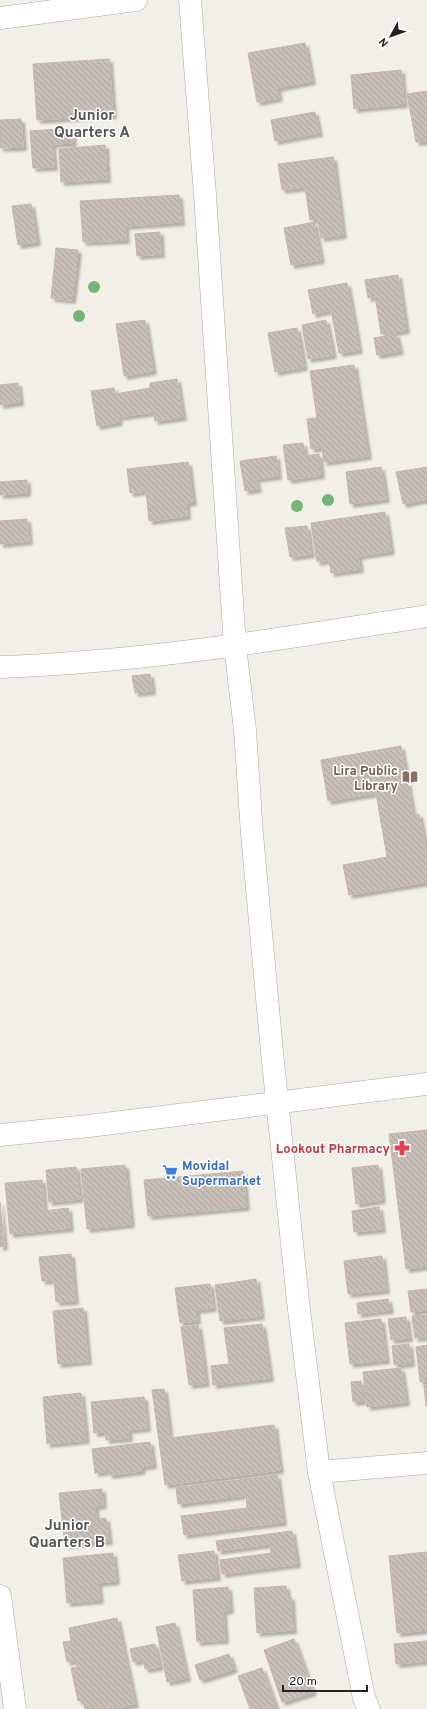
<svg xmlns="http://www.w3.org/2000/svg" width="427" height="1709" viewBox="0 0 427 1709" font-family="Overpass,sans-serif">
  <defs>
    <pattern id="building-back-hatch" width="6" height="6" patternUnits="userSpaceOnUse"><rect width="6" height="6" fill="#c7bfb8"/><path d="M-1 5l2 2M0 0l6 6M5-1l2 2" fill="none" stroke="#aba49e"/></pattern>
    <filter id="shadow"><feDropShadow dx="3.5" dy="3.5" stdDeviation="1" flood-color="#0004"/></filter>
  </defs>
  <rect width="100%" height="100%" fill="#f2efe9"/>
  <path fill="url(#building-back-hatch)" stroke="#c4b6ab" filter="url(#shadow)" d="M 305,43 L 312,81 L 277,88 L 279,98 L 257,102 L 248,53 Z
    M 109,59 L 113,115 L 37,120 L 33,64 Z
    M 401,70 L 404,104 L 354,109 L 351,75 Z
    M 427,91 L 427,141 L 416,142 L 407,94 Z
    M 315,112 L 319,133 L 275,141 L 271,120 Z
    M 21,119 L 23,147 L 0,148 L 0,120 Z
    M 72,128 L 73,143 L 52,144 L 54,167 L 33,168 L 30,131 Z
    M 105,145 L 107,179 L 61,182 L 59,149 Z
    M 333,157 L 343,235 L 321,238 L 318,219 L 310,220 L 305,187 L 282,190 L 278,164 Z
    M 179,195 L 181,222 L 125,226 L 126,240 L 83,242 L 80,201 Z
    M 31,204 L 37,242 L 18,245 L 12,206 Z
    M 314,222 L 321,260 L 291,265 L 284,228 Z
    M 160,232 L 161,254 L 137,256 L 135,234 Z
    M 56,248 L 78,250 L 72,300 L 51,298 Z
    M 398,275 L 406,330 L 381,334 L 375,296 L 368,298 L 365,280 Z
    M 347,283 L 359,350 L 339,353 L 331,310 L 313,314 L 308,290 Z
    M 145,320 L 153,371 L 124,376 L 116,324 Z
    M 326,320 L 333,355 L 308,359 L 302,325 Z
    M 297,328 L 304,367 L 275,372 L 268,333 Z
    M 396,334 L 400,351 L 377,355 L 374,338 Z
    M 354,365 L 368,456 L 324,462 L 322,447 L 311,449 L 307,419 L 317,418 L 310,371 Z
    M 177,379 L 183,417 L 155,421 L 154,412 L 118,417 L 119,422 L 97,426 L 91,391 L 114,388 L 115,394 L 150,388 L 150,383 Z
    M 18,383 L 20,402 L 0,405 L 0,385 Z
    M 303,443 L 305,456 L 319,454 L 321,475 L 288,480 L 283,445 Z
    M 276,456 L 278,476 L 256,479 L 258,489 L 245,491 L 240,461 Z
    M 188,462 L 193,502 L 186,503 L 187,516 L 149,521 L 146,491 L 130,493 L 127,469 Z
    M 381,467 L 386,499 L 350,504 L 346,472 Z
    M 427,467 L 427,499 L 403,504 L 396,472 Z
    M 27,480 L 27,493 L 0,495 L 0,482 Z
    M 385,512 L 391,551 L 358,556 L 360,569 L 331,573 L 329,560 L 317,562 L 311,523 Z
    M 27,519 L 29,541 L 0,544 L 0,521 Z
    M 307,526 L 311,554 L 290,557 L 285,528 Z
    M 150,674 L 152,691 L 135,693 L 132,676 Z
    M 401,746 L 413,815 L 419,814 L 427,856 L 427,882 L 349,895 L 343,865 L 387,857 L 376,793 L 328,801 L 321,760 Z
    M 427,1130 L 427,1266 L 406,1269 L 389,1134 Z
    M 125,1165 L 131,1224 L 87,1229 L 81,1169 Z
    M 378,1165 L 382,1200 L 356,1204 L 352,1168 Z
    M 76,1167 L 80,1199 L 49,1202 L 46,1170 Z
    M 243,1171 L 246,1207 L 148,1216 L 144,1180 Z
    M 42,1180 L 44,1211 L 68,1208 L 70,1228 L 10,1234 L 5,1183 Z
    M 0,1202 L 4,1246 L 0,1247 Z
    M 379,1207 L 382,1229 L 354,1232 L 352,1211 Z
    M 71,1254 L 75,1301 L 56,1302 L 54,1280 L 42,1281 L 39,1257 Z
    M 382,1256 L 386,1290 L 348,1294 L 344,1261 Z
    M 256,1279 L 261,1316 L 220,1321 L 215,1285 Z
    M 210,1284 L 213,1308 L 196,1310 L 197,1321 L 180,1323 L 175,1288 Z
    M 427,1289 L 427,1310 L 411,1312 L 408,1291 Z
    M 388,1299 L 390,1310 L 358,1314 L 357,1303 Z
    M 83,1308 L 88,1361 L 58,1364 L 53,1311 Z
    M 427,1315 L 427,1337 L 415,1338 L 412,1316 Z
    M 406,1317 L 409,1338 L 391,1340 L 388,1319 Z
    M 381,1319 L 386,1360 L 350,1364 L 345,1323 Z
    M 262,1324 L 270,1378 L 213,1385 L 211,1366 L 229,1364 L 224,1328 Z
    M 198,1325 L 206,1383 L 189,1385 L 181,1327 Z
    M 409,1344 L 411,1363 L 394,1365 L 392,1346 Z
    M 427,1345 L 427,1381 L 420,1382 L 416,1347 Z
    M 401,1368 L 406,1402 L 367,1407 L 363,1372 Z
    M 361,1381 L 363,1401 L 353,1402 L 351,1382 Z
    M 427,1385 L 427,1406 L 426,1406 L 424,1386 Z
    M 164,1389 L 170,1438 L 274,1425 L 280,1470 L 165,1485 L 152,1390 Z
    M 81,1393 L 86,1440 L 47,1444 L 43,1397 Z
    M 144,1397 L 147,1428 L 128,1430 L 129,1438 L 106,1440 L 105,1432 L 94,1433 L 91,1402 Z
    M 150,1442 L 153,1465 L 141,1467 L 141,1471 L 109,1475 L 109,1471 L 95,1473 L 92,1449 Z
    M 277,1475 L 283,1522 L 184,1535 L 181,1516 L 247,1508 L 246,1495 L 178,1504 L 176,1488 Z
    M 102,1489 L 103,1505 L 95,1506 L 96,1519 L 106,1518 L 109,1541 L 65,1545 L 59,1493 Z
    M 292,1531 L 297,1564 L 222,1574 L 220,1560 L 271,1553 L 270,1544 L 218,1551 L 216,1541 Z
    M 214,1551 L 217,1577 L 182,1581 L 178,1555 Z
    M 426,1552 L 427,1630 L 397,1633 L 389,1556 Z
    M 113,1553 L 116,1581 L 98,1583 L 100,1600 L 67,1603 L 63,1558 Z
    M 286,1586 L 287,1597 L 291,1597 L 293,1630 L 257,1633 L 254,1588 Z
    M 228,1587 L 230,1610 L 223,1611 L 225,1640 L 197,1642 L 193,1590 Z
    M 117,1618 L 135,1704 L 109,1709 L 85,1709 L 83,1700 L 78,1701 L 71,1668 L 77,1667 L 76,1660 L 67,1662 L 63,1642 L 71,1641 L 69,1628 Z
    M 175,1623 L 187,1678 L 167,1682 L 156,1627 Z
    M 294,1639 L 313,1692 L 282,1702 L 264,1650 Z
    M 427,1641 L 427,1661 L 396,1664 L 394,1644 Z
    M 155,1644 L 160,1667 L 145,1669 L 143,1660 L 133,1662 L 130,1649 Z
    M 229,1654 L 234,1669 L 200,1680 L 195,1665 Z
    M 262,1668 L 276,1707 L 270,1709 L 250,1709 L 238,1676 Z"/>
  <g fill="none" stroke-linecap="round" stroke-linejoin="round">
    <defs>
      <path id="minor" d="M 190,0 L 205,195 L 235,646 L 245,730 L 252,834 L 272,1052 L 298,1301 L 319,1472 L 364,1698 L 369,1709
        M 0,18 L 136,0
        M 0,667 C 144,662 285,638 427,616
        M 0,1135 L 89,1126 L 427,1084
        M 319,1472 L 427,1463
        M 0,1596 L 15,1709"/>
    </defs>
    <use href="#minor" stroke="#a9a9a9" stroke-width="23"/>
    <use href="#minor" stroke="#fff" stroke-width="22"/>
  </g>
  <g fill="#74b475">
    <circle cx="94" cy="287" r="6"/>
    <circle cx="79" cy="316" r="6"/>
    <circle cx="328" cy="500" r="6"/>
    <circle cx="297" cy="506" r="6"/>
  </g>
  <defs>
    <symbol id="library-bare" viewBox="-9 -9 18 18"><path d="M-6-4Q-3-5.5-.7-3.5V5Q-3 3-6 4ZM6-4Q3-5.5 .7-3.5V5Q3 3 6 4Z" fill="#8d6e63" stroke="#fff" stroke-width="2.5" paint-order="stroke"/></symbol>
    <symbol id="pharmacy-bare" viewBox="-9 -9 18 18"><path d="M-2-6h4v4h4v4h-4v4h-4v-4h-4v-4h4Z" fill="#e0444e" stroke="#fff" stroke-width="2.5" paint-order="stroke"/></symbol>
    <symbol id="supermarket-bare" viewBox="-9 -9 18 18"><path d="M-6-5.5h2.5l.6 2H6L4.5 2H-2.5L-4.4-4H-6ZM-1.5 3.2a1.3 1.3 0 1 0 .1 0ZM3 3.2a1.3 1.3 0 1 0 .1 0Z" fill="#3f7fe0" stroke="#fff" stroke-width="2.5" paint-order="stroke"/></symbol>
  </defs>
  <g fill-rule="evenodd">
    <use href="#library-bare" x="399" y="766" width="22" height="22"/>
    <use href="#pharmacy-bare" x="391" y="1137" width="22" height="22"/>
    <use href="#supermarket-bare" x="159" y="1161" width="22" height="22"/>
  </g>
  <g text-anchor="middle" stroke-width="3" stroke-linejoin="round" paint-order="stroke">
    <g font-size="13" font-weight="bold" fill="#785e54" stroke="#fff" text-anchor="end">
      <text x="398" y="775">Lira Public<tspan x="398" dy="15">Library</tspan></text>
    </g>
    <g font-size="13" font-weight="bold" fill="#be3a42" stroke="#fff" text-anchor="end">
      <text x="390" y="1153">Lookout Pharmacy</text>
    </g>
    <g font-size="13" font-weight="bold" fill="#366cbe" stroke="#fff" text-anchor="start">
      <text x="182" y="1170">Movidal<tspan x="182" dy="15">Supermarket</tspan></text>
    </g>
    <g font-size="15" font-weight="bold" fill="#555" stroke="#fff">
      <text x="92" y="120">Junior<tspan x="92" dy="17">Quarters A</tspan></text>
      <text x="67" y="1530">Junior<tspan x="67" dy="17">Quarters B</tspan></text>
    </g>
  </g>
  <g transform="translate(391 36) rotate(229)" stroke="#ffffff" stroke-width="3" paint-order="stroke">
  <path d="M0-3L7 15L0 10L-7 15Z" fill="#222222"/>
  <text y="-6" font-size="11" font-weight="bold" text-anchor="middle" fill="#222222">N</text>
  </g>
  <path d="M283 1685v6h84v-6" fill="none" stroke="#222222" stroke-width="2"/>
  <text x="289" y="1685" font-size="12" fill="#222222" stroke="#ffffff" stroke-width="3" paint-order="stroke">20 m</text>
</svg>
